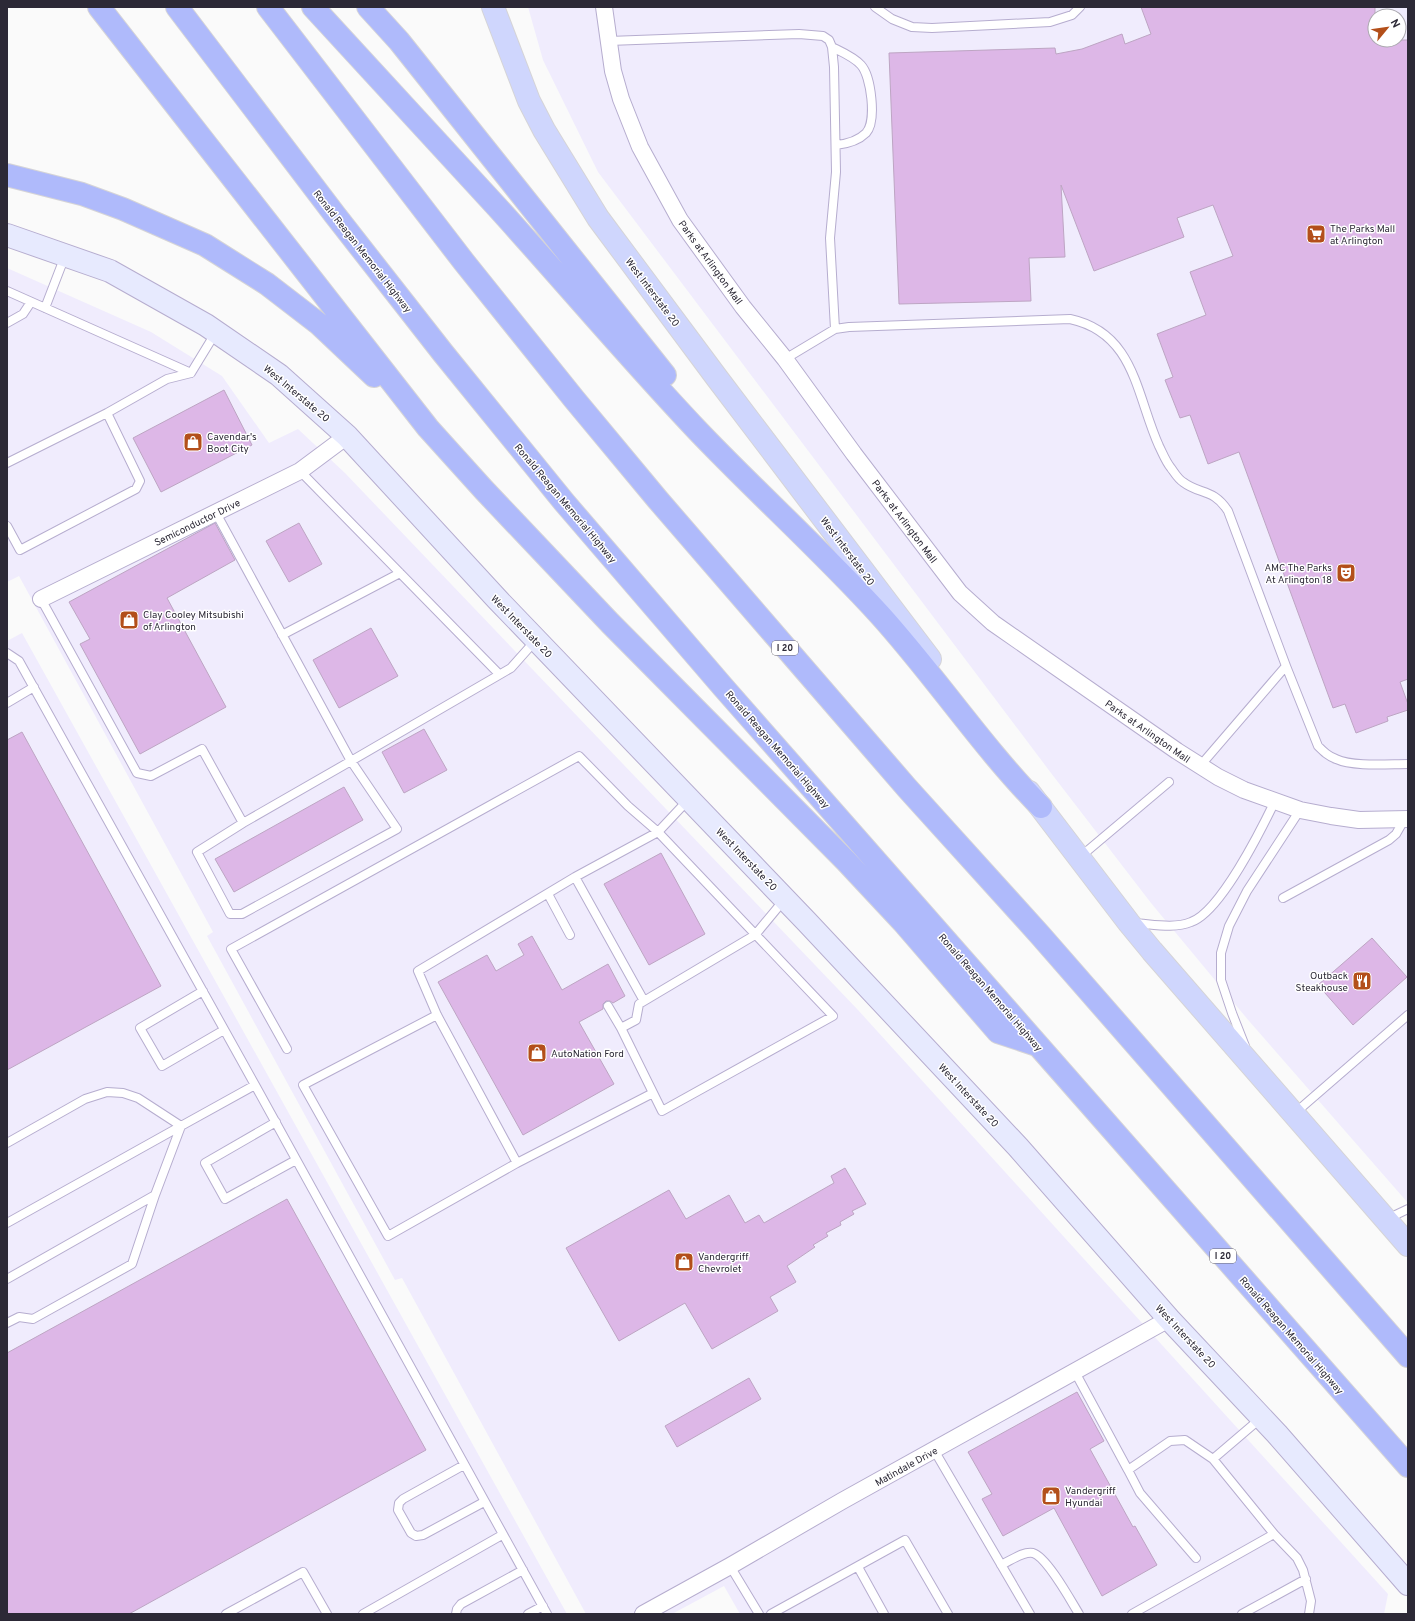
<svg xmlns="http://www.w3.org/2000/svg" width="1415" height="1621" viewBox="0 0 1415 1621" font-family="Overpass,sans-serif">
  <rect width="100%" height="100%" fill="#fafafa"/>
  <path fill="#f0ecfd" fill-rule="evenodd" d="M 528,7 L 1408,7 L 1408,1203 L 1249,1021 L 1151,903 L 1051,773 L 598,172 L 543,60 ZM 1375,16 L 1399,16 L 1399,40 L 1375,40 Z
    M 7,268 L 151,332 L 222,376 L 269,443 L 298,429 L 345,473 L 858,1010 L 1388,1594 L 1384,1614 L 740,1614 L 724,1586 L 672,1614 L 586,1614 L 402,1278 L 395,1280 L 207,936 L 213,932 L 19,576 L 7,582 Z
    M 22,633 L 567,1614 L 7,1614 L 7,641 Z"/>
  <path fill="#ddb7e7" stroke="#bda5c3" d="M 1141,7 L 1375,7 L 1375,40 L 1408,40 L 1408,679 L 1400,682 L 1408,704 L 1408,710 L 1387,717 L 1388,721 L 1356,733 L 1345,704 L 1333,708 L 1239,452 L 1208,464 L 1190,415 L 1180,418 L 1165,380 L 1173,377 L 1157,334 L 1206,315 L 1190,272 L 1233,256 L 1213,205 L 1177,218 L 1184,237 L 1094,271 L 1061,185 L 1065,257 L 1029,258 L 1031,301 L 899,304 L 889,53 L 1055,48 L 1056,54 L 1082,49 L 1122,34 L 1125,44 L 1151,34 Z
    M 224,390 L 252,445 L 161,492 L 133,438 Z
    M 215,523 L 235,560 L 167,598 L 226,707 L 140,754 L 80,644 L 90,639 L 69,602 Z
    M 299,523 L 322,564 L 289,582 L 266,541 Z
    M 371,628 L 398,676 L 339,708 L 313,660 Z
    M 424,729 L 447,770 L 404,793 L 382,752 Z
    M 22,732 L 161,986 L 7,1070 L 7,740 Z
    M 344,787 L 363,820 L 234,892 L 215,859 Z
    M 661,853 L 705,934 L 649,965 L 604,884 Z
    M 532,936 L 562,990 L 608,964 L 625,996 L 613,1003 L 610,1001 L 606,1001 L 603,1004 L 603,1009 L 579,1022 L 614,1084 L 523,1135 L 438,982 L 487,955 L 496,971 L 524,955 L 518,944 Z
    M 1372,938 L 1407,977 L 1353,1025 L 1318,985 Z
    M 845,1168 L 866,1204 L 852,1211 L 854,1214 L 840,1222 L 841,1225 L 826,1233 L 828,1236 L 813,1245 L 815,1247 L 787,1266 L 796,1282 L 770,1297 L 778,1311 L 712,1349 L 685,1303 L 619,1341 L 566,1248 L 669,1190 L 686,1219 L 729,1195 L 745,1223 L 759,1215 L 764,1223 L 834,1183 L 831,1176 Z
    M 287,1199 L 426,1450 L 129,1614 L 7,1614 L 7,1353 Z
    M 749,1378 L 761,1399 L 677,1447 L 665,1426 Z
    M 1077,1392 L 1104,1441 L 1090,1449 L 1133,1527 L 1135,1526 L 1157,1565 L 1102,1596 L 1054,1508 L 1003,1536 L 982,1499 L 992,1494 L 968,1452 Z"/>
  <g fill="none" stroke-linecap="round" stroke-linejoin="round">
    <defs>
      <path id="lane" d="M 875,7 L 892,19 L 912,27 L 932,28 L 1050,22 L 1072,15 L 1080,7
        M 609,41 L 799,34 L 823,36 L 829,40 L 832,47 L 834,67 L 836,172 L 830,238 L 835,329
        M 832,47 C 842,52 854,57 861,65 C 871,76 877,121 866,133 C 858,141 846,144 836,145
        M 7,291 L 191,373
        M 45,308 L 65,256
        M 7,323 L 23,314 L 31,302
        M 785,359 L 835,329 L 849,327 L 1070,319 C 1135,333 1136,395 1159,446 C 1163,454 1166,462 1171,468 C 1174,472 1178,479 1183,482 C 1200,495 1213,488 1228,511 L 1286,666 L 1200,766
        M 7,463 L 107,413 L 167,379 L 191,373 L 216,332
        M 300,471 L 499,674
        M 216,513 L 351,761 L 511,668 L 535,641
        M 7,526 L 20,550 L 136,489 L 140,481 L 107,413
        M 41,599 L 137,773 L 151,776 L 202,749 L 243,823 L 197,852 L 230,914 L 242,914 L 397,829 L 351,761 L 243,823
        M 282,635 L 400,573
        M 7,653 L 19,661 L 255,1085
        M 1286,666 L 1318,746 C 1324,752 1328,756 1336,759 C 1353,767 1388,764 1408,764
        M 7,703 L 34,687
        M 1080,857 L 1169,782
        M 575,877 L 644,1001
        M 548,894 L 570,935
        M 1283,898 L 1389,840 L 1396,834 L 1404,820
        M 1134,923 C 1152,924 1174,929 1191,922 C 1220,912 1261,830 1275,801
        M 203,991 L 140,1028 L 162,1066 L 224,1030
        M 608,1006 L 621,1028
        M 437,1015 L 303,1085 L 388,1236 L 517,1163 L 653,1093
        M 1245,1046 L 1232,1013 L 1221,980 L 1221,953 L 1229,926 L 1247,891 L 1300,810
        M 287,1049 L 231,949 L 579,756 L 628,806 L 658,832 L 833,1016 L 662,1111 L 621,1028 L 636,1020 L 639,1004 L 755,935 L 784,900
        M 1295,1113 L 1408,1015
        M 276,1122 L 205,1163 L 225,1199 L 296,1160
        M 7,1143 L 85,1099 L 107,1092 L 123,1093 L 138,1098 L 181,1126 L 7,1223
        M 517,1163 L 437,1015 L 418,971 L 575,877 L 658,832 L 688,800
        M 1387,1219 L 1408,1209
        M 7,1279 L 155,1195 L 181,1126 L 255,1085 L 547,1614
        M 7,1323 L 19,1317 L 33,1319 L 132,1264 L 155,1195
        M 1075,1372 L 1128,1470 L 1170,1441 L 1185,1440 L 1213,1459
        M 934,1450 L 1030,1614
        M 464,1465 L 403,1499 L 399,1503 L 398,1510 L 411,1533 L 416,1536 L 423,1535 L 484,1502
        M 1128,1470 L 1140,1493 L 1196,1558
        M 1274,1534 L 1297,1558 L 1303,1570 L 1311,1601 L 1309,1614
        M 1001,1565 C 1010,1561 1023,1551 1033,1553 C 1047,1557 1071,1601 1079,1614
        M 730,1566 L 759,1614
        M 858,1567 L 884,1614
        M 226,1614 L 303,1572 L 327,1614
        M 363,1614 L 502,1535
        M 456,1614 L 457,1609 L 461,1604 L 523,1570
        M 528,1614 L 543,1606
        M 771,1614 L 905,1540 L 948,1614
        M 1132,1614 L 1274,1534 L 1213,1459 L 1261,1418
        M 1242,1614 L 1306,1579"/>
      <path id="street" d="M 604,7 L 613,71 L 621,99 L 640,147 L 680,220 L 743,307 L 785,359 L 854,454 L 960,593 L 993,623 L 1177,751 L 1218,777 L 1244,790 L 1300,810 L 1331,816 L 1359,820 L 1408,819
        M 41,599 L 300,471 L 347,436
        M 643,1614 L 730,1566 L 842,1501 L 1169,1319"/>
      <path id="secondary" d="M 7,235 L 110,271 L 206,325 L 279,375 L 347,436 L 497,599 L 807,922 L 1018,1147 L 1169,1319 L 1277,1434 L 1408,1584"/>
      <path id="primary" d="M 493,7 L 529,101 L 544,130 L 598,218 L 717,378 L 930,659
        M 1029,792 L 1129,923 L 1152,951 L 1408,1245"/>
      <path id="highway" d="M 99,7 L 428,428 L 484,490 L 610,623 L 846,861 L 903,922 L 998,1032 L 1037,1045
        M 177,7 L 335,215 L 443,353 L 564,502 L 723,687 L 1408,1466
        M 268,7 L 464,262 L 574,399 L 658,500 L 907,788 L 1040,935 L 1408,1356
        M 313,7 C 374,74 436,140 497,207 C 564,281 628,357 697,430 C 757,493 822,551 880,615 C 936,677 982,747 1041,807
        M 368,7 L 399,41 L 665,375
        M 7,175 L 82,194 L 123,209 L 205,245 L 267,284 L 319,324 L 374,376"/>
    </defs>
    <use href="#lane" stroke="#b6adcf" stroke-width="10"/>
    <use href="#street" stroke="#b6adcf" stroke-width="18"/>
    <use href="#secondary" stroke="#b6adcf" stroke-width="24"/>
    <use href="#primary" stroke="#d5d4d7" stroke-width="24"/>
    <use href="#highway" stroke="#d5d4d7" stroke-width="24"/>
    <use href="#lane" stroke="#fff" stroke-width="8"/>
    <use href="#street" stroke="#fff" stroke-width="16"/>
    <use href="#secondary" stroke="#e7eafe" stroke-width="22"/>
    <use href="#primary" stroke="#cfd6fd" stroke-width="22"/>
    <use href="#highway" stroke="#afbafb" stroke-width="22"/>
  </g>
  <defs>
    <symbol id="supermarket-square" viewBox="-11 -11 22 22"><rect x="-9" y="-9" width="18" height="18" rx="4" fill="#b34f1a" stroke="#fff"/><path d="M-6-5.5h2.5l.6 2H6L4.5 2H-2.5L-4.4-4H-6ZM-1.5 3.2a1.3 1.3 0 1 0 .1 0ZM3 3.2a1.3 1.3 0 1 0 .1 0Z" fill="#fff"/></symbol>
    <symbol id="shop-square" viewBox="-11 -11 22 22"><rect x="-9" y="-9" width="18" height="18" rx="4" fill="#b34f1a" stroke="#fff"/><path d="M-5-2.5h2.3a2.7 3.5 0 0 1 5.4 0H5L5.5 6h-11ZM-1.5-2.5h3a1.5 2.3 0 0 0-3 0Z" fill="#fff"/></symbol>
    <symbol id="theatre-square" viewBox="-11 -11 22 22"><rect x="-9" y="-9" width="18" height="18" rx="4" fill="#b34f1a" stroke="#fff"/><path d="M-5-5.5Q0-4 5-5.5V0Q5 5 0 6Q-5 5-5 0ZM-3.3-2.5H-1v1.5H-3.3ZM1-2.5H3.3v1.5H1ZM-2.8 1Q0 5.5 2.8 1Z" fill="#fff"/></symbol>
    <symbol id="restaurant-square" viewBox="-11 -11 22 22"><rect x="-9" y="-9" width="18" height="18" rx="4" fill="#b34f1a" stroke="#fff"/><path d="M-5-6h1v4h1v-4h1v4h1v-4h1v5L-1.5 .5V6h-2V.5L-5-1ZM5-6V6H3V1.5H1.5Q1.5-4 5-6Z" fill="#fff"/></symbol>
  </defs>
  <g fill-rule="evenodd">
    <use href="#supermarket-square" x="1305" y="223" width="22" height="22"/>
    <use href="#shop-square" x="182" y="431" width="22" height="22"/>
    <use href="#theatre-square" x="1335" y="562" width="22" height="22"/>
    <use href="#shop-square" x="118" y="609" width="22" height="22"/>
    <use href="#restaurant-square" x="1351" y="970" width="22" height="22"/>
    <use href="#shop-square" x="526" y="1042" width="22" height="22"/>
    <use href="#shop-square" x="673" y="1251" width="22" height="22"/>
    <use href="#shop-square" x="1040" y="1485" width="22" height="22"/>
  </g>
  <g text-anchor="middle" stroke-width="3" stroke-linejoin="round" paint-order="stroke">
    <g fill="#fff" stroke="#6b6972" stroke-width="1">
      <rect x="772" y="641" width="26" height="14" rx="3"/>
      <rect x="1210" y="1249" width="26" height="14" rx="3"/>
    </g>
    <g font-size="9" font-weight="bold" fill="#2c2936">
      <text x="785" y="651">I 20</text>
      <text x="1223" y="1259">I 20</text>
    </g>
    <g font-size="10" fill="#2c2936" stroke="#fff" text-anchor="start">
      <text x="1330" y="232">The Parks Mall<tspan x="1330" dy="12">at Arlington</tspan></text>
      <text x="207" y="440">Cavendar's<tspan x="207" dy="12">Boot City</tspan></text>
      <text x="1332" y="571" text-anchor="end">AMC The Parks<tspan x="1332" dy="12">At Arlington 18</tspan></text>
      <text x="143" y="618">Clay Cooley Mitsubishi<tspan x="143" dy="12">of Arlington</tspan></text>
      <text x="1348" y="979" text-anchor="end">Outback<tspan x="1348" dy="12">Steakhouse</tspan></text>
      <text x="551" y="1057">AutoNation Ford</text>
      <text x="698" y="1260">Vandergriff<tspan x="698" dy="12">Chevrolet</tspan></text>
      <text x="1065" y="1494">Vandergriff<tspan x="1065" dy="12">Hyundai</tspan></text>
    </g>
    <g font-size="10" fill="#2c2936" stroke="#fff">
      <text transform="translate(363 251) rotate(52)" y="4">Ronald Reagan Memorial Highway</text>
      <text transform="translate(711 262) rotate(54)" y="4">Parks at Arlington Mall</text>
      <text transform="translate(653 292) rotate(53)" y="4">West Interstate 20</text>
      <text transform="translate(297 393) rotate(40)" y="4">West Interstate 20</text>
      <text transform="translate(566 503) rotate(50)" y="4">Ronald Reagan Memorial Highway</text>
      <text transform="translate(905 521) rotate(53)" y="4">Parks at Arlington Mall</text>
      <text transform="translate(197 522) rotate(-26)" y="4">Semiconductor Drive</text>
      <text transform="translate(848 551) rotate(53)" y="4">West Interstate 20</text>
      <text transform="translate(522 626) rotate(46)" y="4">West Interstate 20</text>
      <text transform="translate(1148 731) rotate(35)" y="4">Parks at Arlington Mall</text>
      <text transform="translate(778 749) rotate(49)" y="4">Ronald Reagan Memorial Highway</text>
      <text transform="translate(747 859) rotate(46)" y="4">West Interstate 20</text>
      <text transform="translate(991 992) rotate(49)" y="4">Ronald Reagan Memorial Highway</text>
      <text transform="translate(969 1095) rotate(47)" y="4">West Interstate 20</text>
      <text transform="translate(1292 1335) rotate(49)" y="4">Ronald Reagan Memorial Highway</text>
      <text transform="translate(1186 1336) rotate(47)" y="4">West Interstate 20</text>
      <text transform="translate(906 1466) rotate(-29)" y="4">Matindale Drive</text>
    </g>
  </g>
  <rect width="1415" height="1621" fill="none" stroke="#2c2936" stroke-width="16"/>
  <g transform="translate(1387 28) rotate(61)"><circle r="19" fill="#ffffff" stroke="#aba9af"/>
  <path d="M0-3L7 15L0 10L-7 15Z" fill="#b34f1a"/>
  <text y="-6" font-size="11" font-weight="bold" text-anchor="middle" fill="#2c2936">N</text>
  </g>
</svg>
